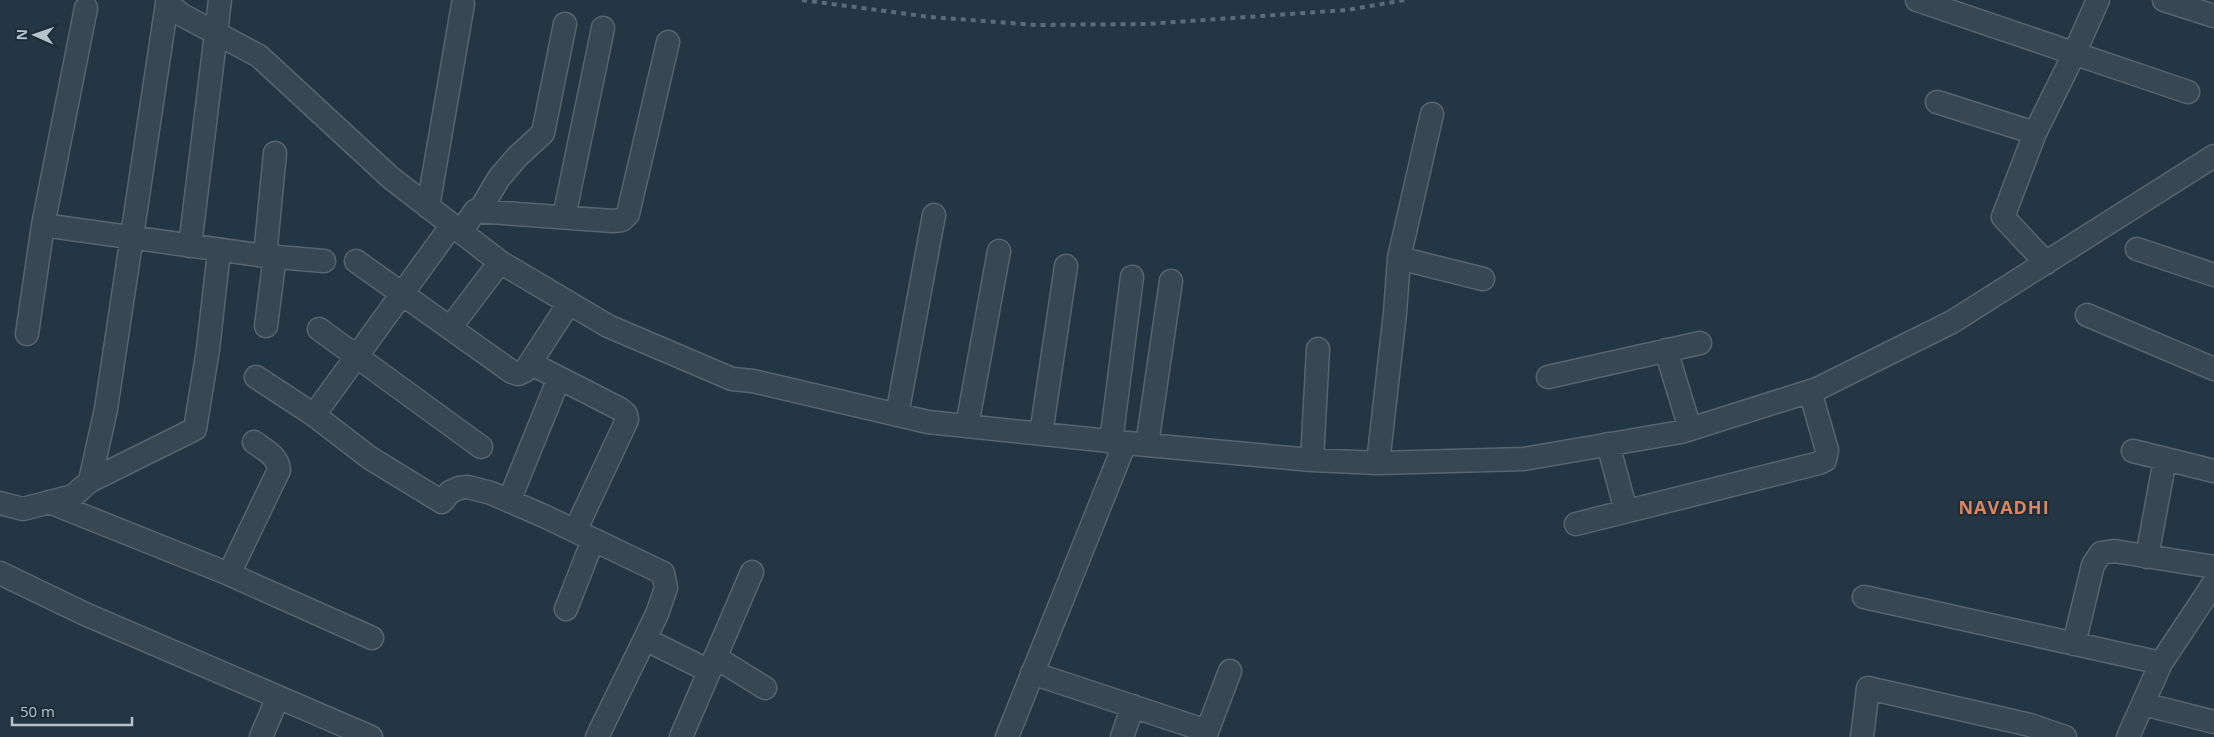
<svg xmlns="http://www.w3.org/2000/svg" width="2214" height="737" viewBox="0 0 2214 737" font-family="'Open Sans',sans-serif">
  <rect width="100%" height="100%" fill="#243543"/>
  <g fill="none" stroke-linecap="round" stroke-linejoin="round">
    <defs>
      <path id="minor" d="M 167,0 L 167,3 L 182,15 L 259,56 L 391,178 L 500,262 L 608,326 L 732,379 L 753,381 L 928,422 L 1147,445 L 1312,460 L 1378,463 L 1524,459 L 1681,432 L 1817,389 L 1952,322 L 2214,156
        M 1917,0 L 2188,92
        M 2164,0 L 2214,16
        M 86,8 L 43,225 L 265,256 L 275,153
        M 1937,102 L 2035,133
        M 428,207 L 463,4
        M 480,210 L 499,178 L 517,157 L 543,133 L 565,24
        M 564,217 L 603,28
        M 461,232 L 475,211 L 613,221 L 622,220 L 628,214 L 668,42
        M 190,246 L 220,0
        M 2137,249 L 2214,275
        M 265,256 L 324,261
        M 1399,258 L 1483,279
        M 356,261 L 512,372 L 518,374 L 525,371 L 569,303
        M 2046,263 L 2003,217 L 2035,133 L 2074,54 L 2098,0
        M 2087,315 L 2214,369
        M 266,326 L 275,256
        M 450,328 L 500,262
        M 319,329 L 481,447
        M 27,334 L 43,225
        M 1666,350 L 1690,429
        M 530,363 L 620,409 L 626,414 L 627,420 L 575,531
        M 256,377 L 314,415 L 370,458 L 442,502 L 450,492 L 459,488 L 468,487 L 491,493 L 544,516 L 663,573 L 666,588 L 657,614 L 597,737
        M 1548,377 L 1700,343
        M 314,415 L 452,225
        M 897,415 L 934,215
        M 967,426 L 999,251
        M 1041,434 L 1066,266
        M 1111,442 L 1132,277
        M 1608,444 L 1626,511
        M 1147,445 L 1171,281
        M 2133,451 L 2214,471
        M 1312,460 L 1318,349
        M 1378,463 L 1395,313 L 1399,258 L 1432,114
        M 90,481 L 195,429 L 208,349 L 219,251
        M 509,501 L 559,378
        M 49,502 L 229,574 L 372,638
        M 0,503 L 23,509 L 73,496 L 90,481 L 106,409 L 167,3
        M 1576,524 L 1819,463 L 1825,460 L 1827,450 L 1810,391
        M 2147,557 L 2165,459
        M 0,573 L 85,614 L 371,737
        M 229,574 L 279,470 C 278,456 265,450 254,442
        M 1864,597 L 2161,663
        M 566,609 L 593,540
        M 645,639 L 709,671
        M 2074,644 L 2093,565 L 2101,553 L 2114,551 L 2214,567
        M 715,657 L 765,688
        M 1032,673 L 1207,731
        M 2143,704 L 2214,722
        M 261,737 L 278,697
        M 681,737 L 752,572
        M 1007,737 L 1125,443
        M 1122,737 L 1133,706
        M 1205,737 L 1230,671
        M 1862,737 L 1868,688 L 2030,725 L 2065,737
        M 2128,737 L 2161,663 L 2214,583"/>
    </defs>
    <use href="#minor" stroke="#57656f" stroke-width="25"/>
    <use href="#minor" stroke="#394752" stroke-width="22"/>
    <path stroke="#5b6c79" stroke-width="4" stroke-dasharray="5 5" stroke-linecap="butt" d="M 802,0 L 930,17 L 1037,25 L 1147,24 L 1347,10 L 1405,0"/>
  </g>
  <g text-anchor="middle" stroke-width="4" stroke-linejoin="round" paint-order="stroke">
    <g font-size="18" font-weight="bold" letter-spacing="1" fill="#dc8561" stroke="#1e2c37">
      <text x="2004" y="514">NAVADHI</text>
    </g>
  </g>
  <g transform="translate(35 35) rotate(272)" stroke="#1e2c37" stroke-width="4" paint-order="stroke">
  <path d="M0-4L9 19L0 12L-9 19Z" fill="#b6c2cc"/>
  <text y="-8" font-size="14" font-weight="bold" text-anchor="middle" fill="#b6c2cc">N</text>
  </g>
  <path d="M12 717v8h120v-8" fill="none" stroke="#b6c2cc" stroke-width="2.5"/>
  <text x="20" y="717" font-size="15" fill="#b6c2cc" stroke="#1e2c37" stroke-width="4" paint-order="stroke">50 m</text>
</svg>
